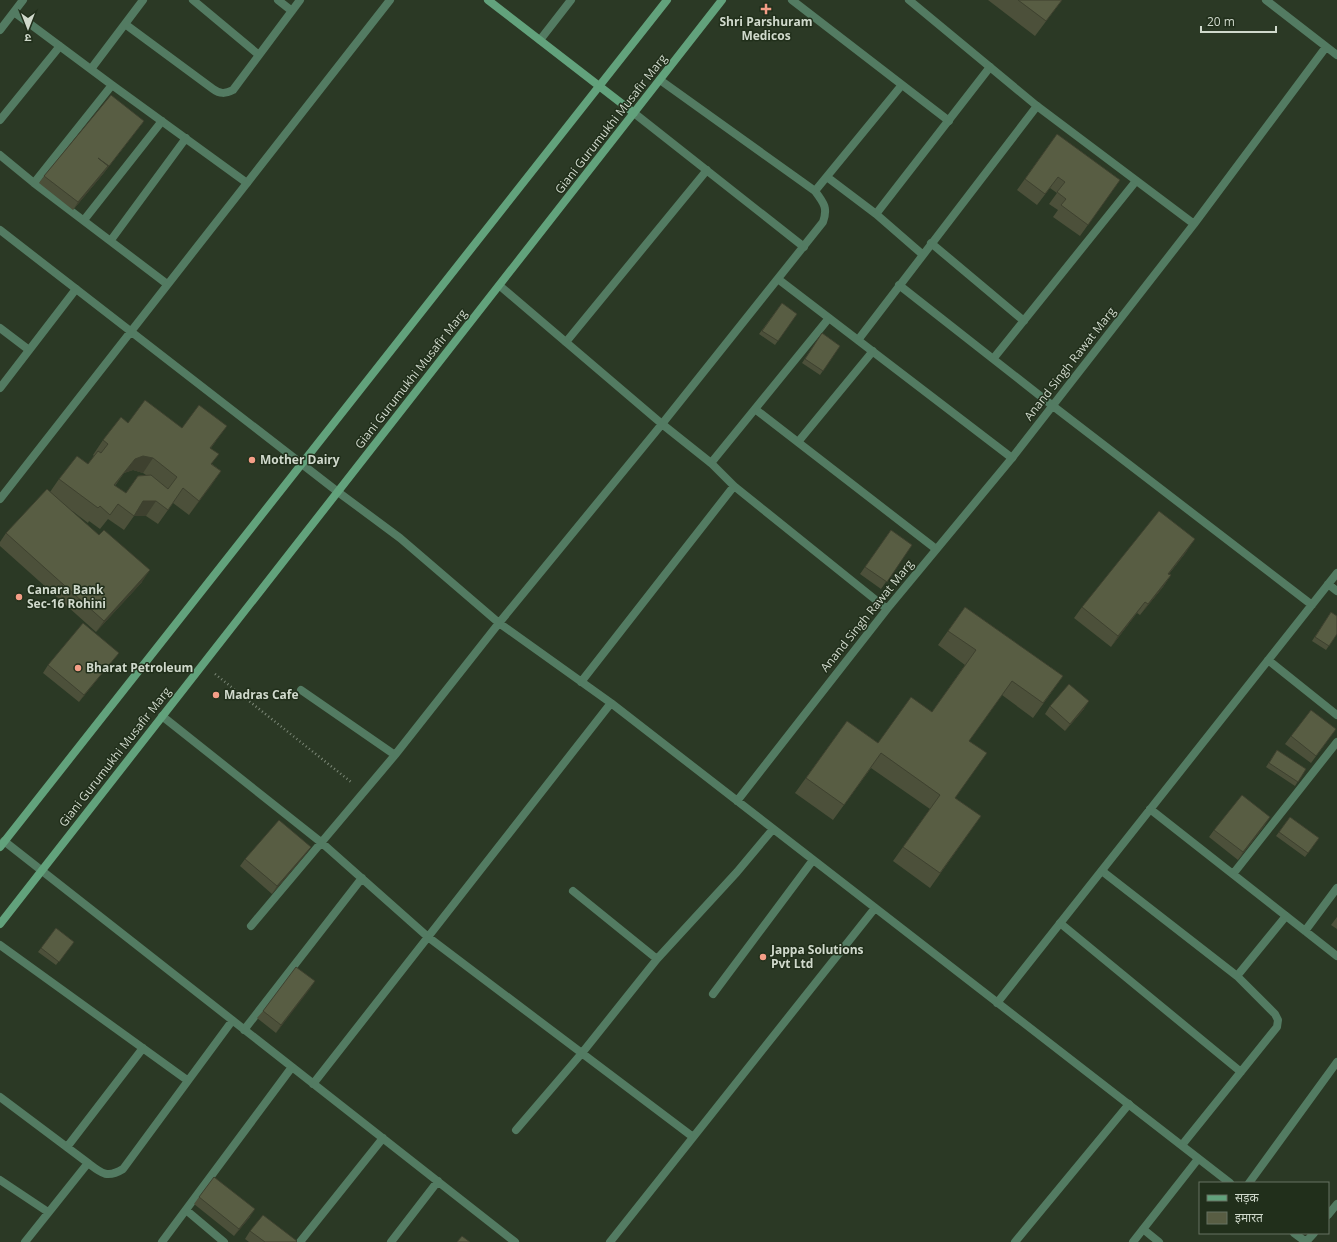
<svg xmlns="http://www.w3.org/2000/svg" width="1337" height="1242" viewBox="0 0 1337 1242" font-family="'Open Sans','Noto Sans Devanagari',sans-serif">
  <rect width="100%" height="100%" fill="#2b3925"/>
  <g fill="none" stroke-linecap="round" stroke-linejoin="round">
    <path stroke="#7c8877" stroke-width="2.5" stroke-dasharray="1 3" stroke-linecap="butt" d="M 215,674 L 351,782"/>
    <path stroke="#537b62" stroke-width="8" d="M 193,0 L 259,55
      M 278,0 L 292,11
      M 14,12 L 112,85 L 247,183
      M 125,24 L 213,89 C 220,94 225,94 233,90 L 300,0
      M 0,30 L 23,0
      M 540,40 L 571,0
      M 91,69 L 143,0
      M 660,80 L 815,191 C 824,203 828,208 823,222 L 662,424
      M 634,113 L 804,247
      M 0,120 L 60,46
      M 0,155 L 34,183 L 167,284
      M 827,177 L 876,214 L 922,254
      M 34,183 L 112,85
      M 815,191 L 901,86
      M 876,214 L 990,67
      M 84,220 L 162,121
      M 111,240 L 186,138
      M 931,243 L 1024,321
      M 778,279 L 1012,458
      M 899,285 L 1053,406
      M 0,328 L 29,350
      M 858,340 L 1037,106
      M 566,342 L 707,170
      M 993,359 L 1136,181
      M 0,388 L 76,289
      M 755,409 L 936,549
      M 798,442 L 873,351
      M 711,463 L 829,318
      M 1102,871 L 1237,976
      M 1060,923 L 1241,1072
      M 1182,1145 L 1277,1027 L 1278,1020 L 1275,1014 L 1237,976 L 1286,916
      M 1143,1229 L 1159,1242
      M 1015,1242 L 1129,1104
      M 1133,1242 L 1198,1159"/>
    <path stroke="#537b62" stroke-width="8" d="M 792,0 L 949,121
      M 1266,0 L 1337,55
      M 1194,224 L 1326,47
      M 0,230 L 338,492 L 400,538 L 499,623 L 611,703 L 1230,1183
      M 500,286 L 662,424 L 711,463 L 734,486 L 887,609
      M 1053,406 L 1312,605
      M 0,499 L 390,0
      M 1328,584 L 1337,591
      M 1268,660 L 1337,715
      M 581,682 L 734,486
      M 301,690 L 395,755
      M 162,716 L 322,843 L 428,937 L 693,1137
      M 737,801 L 887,609 L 1012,458 L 1194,224 L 1037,106 L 909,0
      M 1150,809 L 1337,956
      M 4,841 L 515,1242
      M 1233,874 L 1337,742
      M 573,891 L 657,959
      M 251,926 L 395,755 L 499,623 L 662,424
      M 1305,931 L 1337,888
      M 0,945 L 187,1080
      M 713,994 L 813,860
      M 997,1003 L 1337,573
      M 244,1030 L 362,878
      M 313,1084 L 611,703
      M 0,1097 L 88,1163 L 25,1242
      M 516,1130 L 582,1053 L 657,959 L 737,872 L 773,829
      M 67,1147 L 143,1048
      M 88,1163 C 101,1173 107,1179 123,1169 L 232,1021
      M 0,1180 L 48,1212
      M 1249,1183 L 1337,1062
      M 186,1210 L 224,1242
      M 1328,1215 L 1337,1204
      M 1294,1233 L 1306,1242
      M 162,1242 L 292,1067
      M 300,1242 L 383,1138
      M 391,1242 L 438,1181
      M 610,1242 L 875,908
      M 1306,1242 L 1314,1233"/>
    <path stroke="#62a27c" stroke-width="8" d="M 488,0 L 634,113
      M 0,847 L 667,0
      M 0,924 L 722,0"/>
  </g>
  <path fill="#4c503a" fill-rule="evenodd" d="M 988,0 L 1062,0 L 1035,36 Z
    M 144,121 L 103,174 L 73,210 L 39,183 L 44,176 Z
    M 1057,134 L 1120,180 L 1080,236 L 1053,217 L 1058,210 L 1049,204 L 1057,193 L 1050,188 L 1037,205 L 1017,190 Z
    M 782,303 L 797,314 L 775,345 L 759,334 Z
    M 822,333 L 840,346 L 820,375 L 802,363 Z
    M 128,423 L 182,428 L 216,441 L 211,448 L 212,464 L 221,471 L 189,515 L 173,503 L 158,524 L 146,516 L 134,516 L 124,530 L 108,519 L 100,529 L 89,521 L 88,523 L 71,510 L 142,582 L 96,632 L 0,546 L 0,542 L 6,533 L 50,492 L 59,479 L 88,464 L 94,456 L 93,455 L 103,440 ZM 133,470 L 143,473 L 146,475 L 138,476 L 126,493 L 115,486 L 124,473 Z
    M 891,530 L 912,545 L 881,589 L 860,574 Z
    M 1187,551 L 1169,574 L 1171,575 L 1163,587 L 1140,615 L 1137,613 L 1111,647 L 1074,618 L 1082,607 Z
    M 965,607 L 1063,676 L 1033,718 L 1002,695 L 969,741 L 955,798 L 981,816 L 930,888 L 893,861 L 930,809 L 871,768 L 833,820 L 795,793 L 847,721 L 878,743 L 932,712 L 965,665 L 938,645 Z
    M 1331,612 L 1337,634 L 1326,650 L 1312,641 Z
    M 119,653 L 113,660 L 79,702 L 43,673 L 48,665 Z
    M 1050,706 L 1084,709 L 1065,731 L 1045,714 Z
    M 1336,729 L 1311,763 L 1285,744 L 1291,736 Z
    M 1277,750 L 1306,769 L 1295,786 L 1266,767 Z
    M 1290,817 L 1319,838 L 1305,857 L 1276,836 Z
    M 1265,825 L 1238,860 L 1209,837 L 1214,830 Z
    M 306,854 L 272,894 L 240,866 L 245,859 Z
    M 1337,917 L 1337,929 L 1331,925 Z
    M 56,928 L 74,942 L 56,965 L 38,952 Z
    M 315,981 L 276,1033 L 257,1018 L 263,1011 Z
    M 199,1197 L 250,1217 L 234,1236 L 194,1204 Z
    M 250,1231 L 296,1242 L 249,1242 L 245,1239 Z"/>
  <path fill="#3e412f" d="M 144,121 L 103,174 L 73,210 L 78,202 L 107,168 Z
    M 227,426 L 216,441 L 200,462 L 210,448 Z
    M 143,456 L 153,458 L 143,473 L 133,470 L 124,473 L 104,500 L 114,485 L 135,459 Z
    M 221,471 L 211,486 L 189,515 L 199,501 Z
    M 143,501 L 156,501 L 146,516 L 133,516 Z
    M 1195,539 L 1187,551 L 1160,585 L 1168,574 Z
    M 150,570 L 142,582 L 96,632 L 104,621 Z
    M 1171,575 L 1163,587 L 1140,615 L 1148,604 Z
    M 1145,602 L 1137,613 L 1111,647 L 1118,636 Z
    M 119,653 L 113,660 L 79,702 L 84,695 Z
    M 1089,701 L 1084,709 L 1065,731 L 1070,724 Z
    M 1270,817 L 1265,825 L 1238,860 L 1243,852 Z
    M 311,847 L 306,854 L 272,894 L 277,886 Z
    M 315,981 L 310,989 L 276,1033 L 281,1025 Z
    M 255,1209 L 250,1217 L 234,1236 L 239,1229 Z"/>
  <path fill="#585d43" stroke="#3e412f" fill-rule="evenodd" d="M 1018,0 L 1062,0 L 1046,21 Z
    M 111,95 L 144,121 L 109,166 L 98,158 L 108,166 L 78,202 L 44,176 Z
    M 1057,134 L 1120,180 L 1088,225 L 1061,205 L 1066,199 L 1057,192 L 1065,182 L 1058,177 L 1045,194 L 1025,179 Z
    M 782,303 L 797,314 L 778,341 L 762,331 Z
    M 822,333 L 840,346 L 823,371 L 805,359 Z
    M 145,400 L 182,428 L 199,405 L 227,426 L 210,448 L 219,454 L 211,464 L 221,471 L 199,501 L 183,488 L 168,510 L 156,501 L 143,501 L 134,516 L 118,504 L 110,515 L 100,506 L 98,508 L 59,479 L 77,456 L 88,464 L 98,451 L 101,453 L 108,444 L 103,440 L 121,417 L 128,423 ZM 143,456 L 153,458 L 177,477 L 168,489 L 151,475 L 138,476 L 126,493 L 114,485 L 135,459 Z
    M 47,489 L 99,535 L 104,530 L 150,570 L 104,621 L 6,533 Z
    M 1159,511 L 1195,539 L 1168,574 L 1171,575 L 1148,604 L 1145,602 L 1118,636 L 1082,607 Z
    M 891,530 L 912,545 L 887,582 L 865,567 Z
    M 965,607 L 1063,676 L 1043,703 L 1012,681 L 969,741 L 987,753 L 955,798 L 981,816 L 940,873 L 903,847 L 940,795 L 881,753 L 844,805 L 806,778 L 847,721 L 878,743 L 911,697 L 932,712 L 976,650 L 948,631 Z
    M 1331,612 L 1337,616 L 1337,634 L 1329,646 L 1315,637 Z
    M 83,623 L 119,653 L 84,695 L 48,665 Z
    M 1069,684 L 1089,701 L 1070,724 L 1050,706 Z
    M 1311,710 L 1336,729 L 1316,756 L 1291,736 Z
    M 1277,750 L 1306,769 L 1298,782 L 1269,763 Z
    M 1242,795 L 1270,817 L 1243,852 L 1214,830 Z
    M 1290,817 L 1319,838 L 1308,853 L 1279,832 Z
    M 279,820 L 311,847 L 277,886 L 245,859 Z
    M 56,928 L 74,942 L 59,962 L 41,948 Z
    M 296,967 L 315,981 L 281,1025 L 263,1011 Z
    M 214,1177 L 255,1209 L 239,1229 L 199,1197 Z
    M 263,1215 L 297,1241 L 296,1242 L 265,1242 L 250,1231 Z
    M 462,1236 L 470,1242 L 457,1242 Z"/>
  <g fill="#f49e87" stroke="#212f1b" stroke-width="1.5">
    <path d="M764 3h4v4h4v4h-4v4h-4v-4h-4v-4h4z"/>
    <circle cx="252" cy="460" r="4"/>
    <circle cx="19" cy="597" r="4"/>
    <circle cx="78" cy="668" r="4"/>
    <circle cx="216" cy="695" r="4"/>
    <circle cx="763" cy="957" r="4"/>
  </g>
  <g text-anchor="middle" stroke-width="3" stroke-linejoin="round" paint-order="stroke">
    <g font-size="12" font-weight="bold" fill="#d0d9cc" stroke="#212f1b" text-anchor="start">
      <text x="766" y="26" text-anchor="middle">Shri Parshuram<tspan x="766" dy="14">Medicos</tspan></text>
      <text x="260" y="464">Mother Dairy</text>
      <text x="27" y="594">Canara Bank<tspan x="27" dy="14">Sec-16 Rohini</tspan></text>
      <text x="86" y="672">Bharat Petroleum</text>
      <text x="224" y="699">Madras Cafe</text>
      <text x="771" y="954">Jappa Solutions<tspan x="771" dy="14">Pvt Ltd</tspan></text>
    </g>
    <g font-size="12" fill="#d0d9cc" stroke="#212f1b">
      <text transform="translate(611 124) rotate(-52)" y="4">Giani Gurumukhi Musafir Marg</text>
      <text transform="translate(1070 364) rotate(-52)" y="4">Anand Singh Rawat Marg</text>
      <text transform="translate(411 379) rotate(-52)" y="4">Giani Gurumukhi Musafir Marg</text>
      <text transform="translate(867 616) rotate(-51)" y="4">Anand Singh Rawat Marg</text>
      <text transform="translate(115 757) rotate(-52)" y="4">Giani Gurumukhi Musafir Marg</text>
    </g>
  </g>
  <rect x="1199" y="1182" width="130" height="52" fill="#212f1b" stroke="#677362"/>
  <rect x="1207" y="1195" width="20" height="6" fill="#62a27c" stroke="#677362"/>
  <text x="1235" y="1202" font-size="12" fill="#d0d9cc">सड़क</text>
  <rect x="1207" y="1212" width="20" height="12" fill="#585d43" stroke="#677362"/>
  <text x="1235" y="1222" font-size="12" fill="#d0d9cc">इमारत</text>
  <g transform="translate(28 28) rotate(180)" stroke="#212f1b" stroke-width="3" paint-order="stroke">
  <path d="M0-3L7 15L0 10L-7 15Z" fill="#d0d9cc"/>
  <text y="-6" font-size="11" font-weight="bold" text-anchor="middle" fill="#d0d9cc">उ</text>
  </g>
  <path d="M1201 26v6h75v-6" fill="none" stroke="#d0d9cc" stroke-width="2"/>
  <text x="1207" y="26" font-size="12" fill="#d0d9cc" stroke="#212f1b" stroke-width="3" paint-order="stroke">20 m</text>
</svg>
